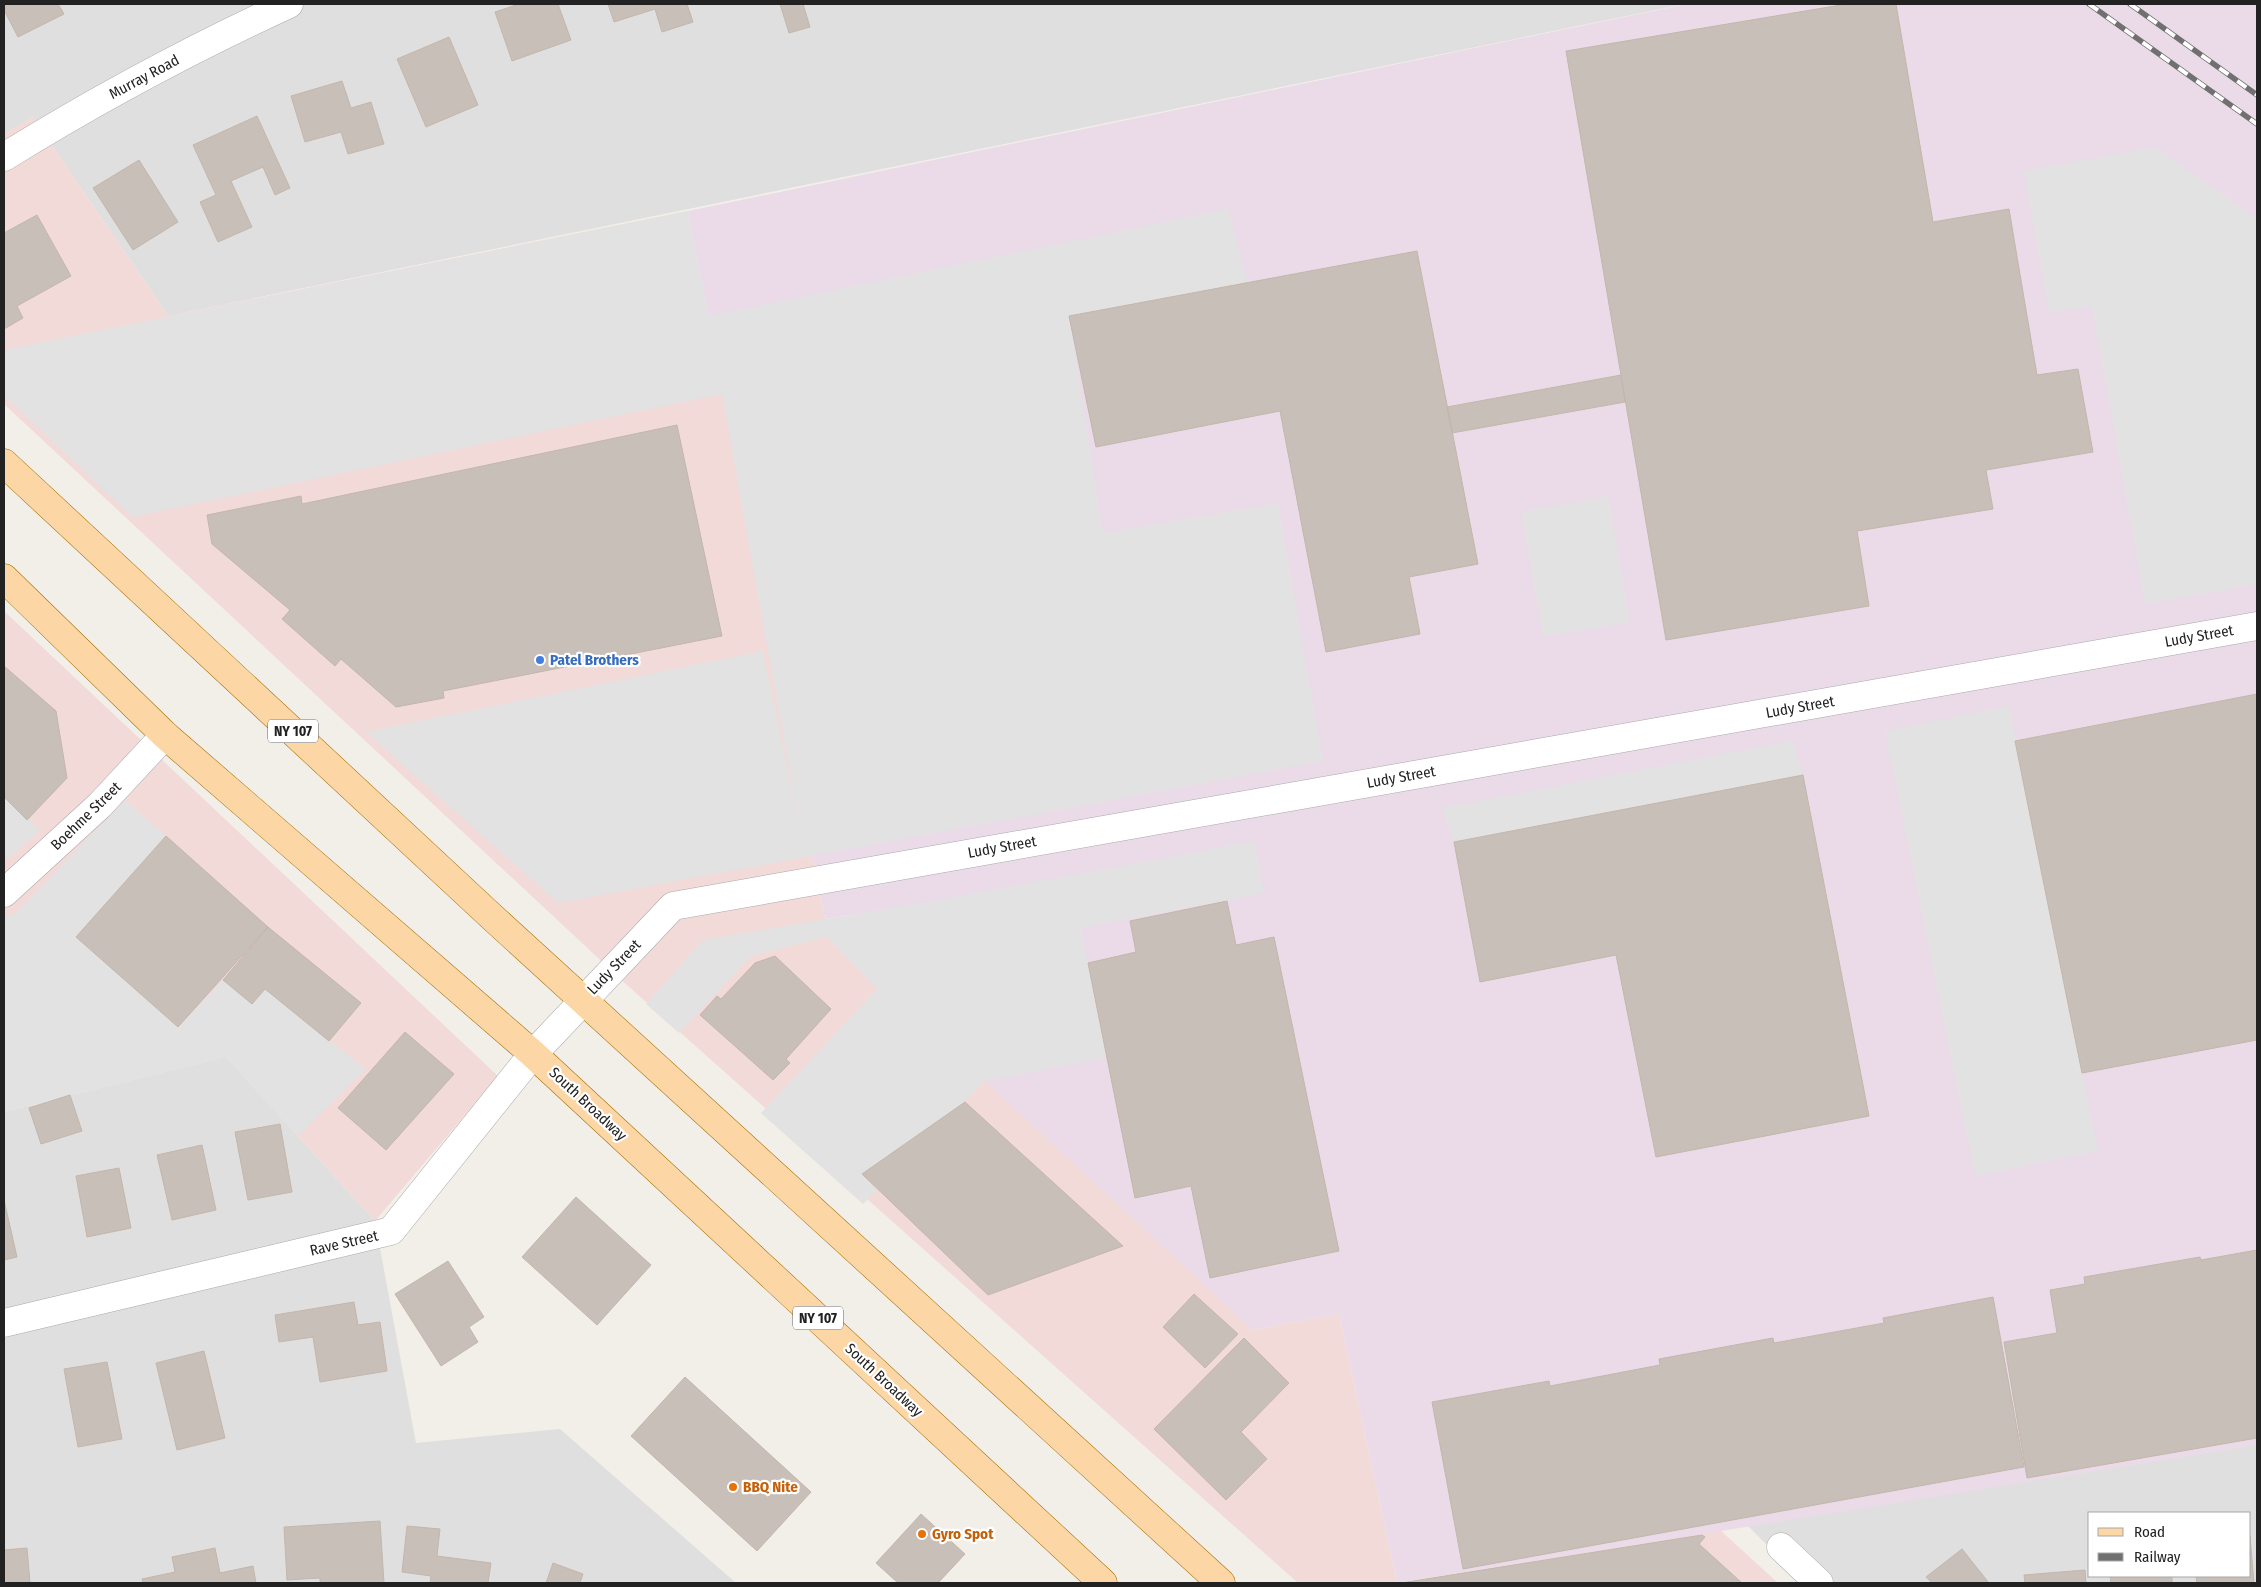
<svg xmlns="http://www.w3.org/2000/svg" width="2261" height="1587" viewBox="0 0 2261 1587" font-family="'Fira Sans Condensed',sans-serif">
  <rect width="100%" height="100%" fill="#f2efe9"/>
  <path fill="#e0dfdf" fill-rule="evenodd" d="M 4,4 L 1685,4 L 168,316 L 33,117 L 4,134 Z
    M 226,1057 L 375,1221 L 416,1443 L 560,1429 L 736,1583 L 4,1583 L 4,1112 Z
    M 2257,1442 L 2257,1583 L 1805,1583 L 1746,1524 ZM 2090,1513 L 2250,1513 L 2250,1576 L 2090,1576 Z"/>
  <path fill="#f2dad9" d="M 33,117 L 168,316 L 688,211 L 825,919 L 1253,1330 L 1339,1314 L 1397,1583 L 1298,1583 L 627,985 L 4,404 L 4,134 Z
    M 4,611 L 498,1076 L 375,1221 L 226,1057 L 4,1112 Z
    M 1719,1529 L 1778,1583 L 1401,1583 Z"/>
  <path fill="#ebdbe8" d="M 1687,4 L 2257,4 L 2257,1445 L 1397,1583 L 1339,1314 L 1253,1330 L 985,1081 L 950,899 L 825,919 L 688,211 Z"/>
  <path fill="#e2e2e2" d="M 2155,147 L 2257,219 L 2257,584 L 2145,604 L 2092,306 L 2049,313 L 2024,171 Z
    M 1228,209 L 1248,284 L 1069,316 L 1103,533 L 1278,503 L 1323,761 L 558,903 L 366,732 L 763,651 L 800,830 L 722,394 L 132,517 L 4,395 L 4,350 L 688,211 L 709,316 Z
    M 1608,496 L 1630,622 L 1543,637 L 1521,512 Z
    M 2009,706 L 2098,1151 L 1975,1176 L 1885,731 Z
    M 1792,741 L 1803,775 L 1454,842 L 1442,808 Z
    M 4,797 L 40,830 L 4,862 Z
    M 125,800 L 166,836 L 178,1027 L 223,980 L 252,1004 L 265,989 L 366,1069 L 298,1136 L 226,1057 L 4,1112 L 4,917 L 15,914 Z
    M 1254,841 L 1264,893 L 1081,928 L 1106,1058 L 985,1081 L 863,1204 L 761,1113 L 877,989 L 827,937 L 751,956 L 679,1033 L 646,1004 L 703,940 L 950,898 Z"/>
  <path fill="#c7bfb8" stroke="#c4b6ab" d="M 4,4 L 58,4 L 64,14 L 18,37 L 4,10 Z
    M 519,4 L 558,4 L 571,40 L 512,61 L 495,12 Z
    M 608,4 L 687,4 L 693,22 L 662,32 L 655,9 L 614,22 Z
    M 780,4 L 803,4 L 810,27 L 789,33 Z
    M 1847,4 L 1896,4 L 1933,222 L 2009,209 L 2037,375 L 2078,369 L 2093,452 L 1986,470 L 1993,509 L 1857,531 L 1869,606 L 1666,640 L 1566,51 Z
    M 449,37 L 478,105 L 426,127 L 397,59 Z
    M 342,81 L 351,108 L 371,102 L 384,144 L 348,154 L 341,132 L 305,142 L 291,96 Z
    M 257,116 L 290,188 L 275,195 L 263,167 L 231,181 L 252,227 L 218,242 L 200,202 L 216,195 L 193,145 Z
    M 139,160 L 178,222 L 133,250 L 93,188 Z
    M 37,215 L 71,276 L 17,306 L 23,318 L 4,329 L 4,233 Z
    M 1417,251 L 1478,564 L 1409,577 L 1420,634 L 1326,652 L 1280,411 L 1096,447 L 1069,316 Z
    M 1621,375 L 1625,402 L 1452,433 L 1447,407 Z
    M 677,425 L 722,636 L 443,691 L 444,698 L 396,707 L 341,659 L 335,666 L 282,619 L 290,610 L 212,544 L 207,515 L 301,496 L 302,504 Z
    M 4,666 L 56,711 L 67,778 L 27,820 L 4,797 Z
    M 2257,694 L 2257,1040 L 2082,1073 L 2015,741 Z
    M 1803,775 L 1869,1116 L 1656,1157 L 1616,955 L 1480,982 L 1454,842 Z
    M 166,836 L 268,927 L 178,1027 L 76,937 Z
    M 1227,901 L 1236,945 L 1274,937 L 1339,1251 L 1210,1278 L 1191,1186 L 1135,1198 L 1088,963 L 1136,952 L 1130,921 Z
    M 268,927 L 361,1003 L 329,1041 L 265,989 L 252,1004 L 223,980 Z
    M 775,956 L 831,1009 L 786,1059 L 790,1063 L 773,1080 L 700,1015 L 717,996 L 721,999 L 755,963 Z
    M 405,1032 L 454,1074 L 386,1150 L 338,1108 Z
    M 70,1095 L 82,1131 L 41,1144 L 29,1108 Z
    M 965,1102 L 1123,1246 L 988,1295 L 862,1174 Z
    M 280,1124 L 292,1192 L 248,1200 L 235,1132 Z
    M 202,1145 L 216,1210 L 172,1220 L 157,1155 Z
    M 119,1168 L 131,1228 L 87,1237 L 76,1176 Z
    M 576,1197 L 651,1265 L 597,1325 L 522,1257 Z
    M 4,1200 L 17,1257 L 4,1260 Z
    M 2257,1250 L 2257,1438 L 2027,1478 L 2004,1342 L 2057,1333 L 2050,1290 L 2085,1284 L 2084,1277 L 2200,1257 L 2201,1260 Z
    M 448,1261 L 484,1317 L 469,1327 L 478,1342 L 441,1366 L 395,1294 Z
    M 1194,1294 L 1238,1334 L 1205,1368 L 1163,1327 Z
    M 1993,1297 L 2024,1467 L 1463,1569 L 1432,1402 L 1549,1381 L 1550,1386 L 1660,1365 L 1659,1359 L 1773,1338 L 1774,1343 L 1884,1323 L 1883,1318 Z
    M 354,1302 L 358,1325 L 380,1322 L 387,1371 L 320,1382 L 313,1337 L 279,1342 L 275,1315 Z
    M 1244,1338 L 1289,1383 L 1241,1432 L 1267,1459 L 1226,1500 L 1154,1429 Z
    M 204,1351 L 225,1438 L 177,1450 L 156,1363 Z
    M 107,1362 L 122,1439 L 78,1447 L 64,1369 Z
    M 685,1377 L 811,1492 L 757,1551 L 631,1436 Z
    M 921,1514 L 965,1554 L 938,1583 L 898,1583 L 876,1563 Z
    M 380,1521 L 384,1583 L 320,1583 L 320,1578 L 287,1580 L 284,1527 Z
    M 407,1526 L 440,1529 L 437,1556 L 491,1563 L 488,1583 L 430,1583 L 431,1576 L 402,1572 Z
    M 1702,1535 L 1705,1537 L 1699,1544 L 1742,1583 L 1401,1583 Z
    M 2250,1536 L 2254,1583 L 2197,1583 L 2196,1576 L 2250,1576 Z
    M 27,1548 L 30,1583 L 4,1583 L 4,1550 Z
    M 215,1548 L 220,1573 L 253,1566 L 256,1583 L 143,1583 L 142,1579 L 175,1572 L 172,1557 Z
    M 1962,1549 L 1989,1583 L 1932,1583 L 1926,1577 Z
    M 553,1563 L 583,1574 L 580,1583 L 546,1583 Z
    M 2085,1570 L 2086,1583 L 2025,1583 L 2024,1575 Z
    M 2110,1576 L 2172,1576 L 2172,1583 L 2111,1583 Z"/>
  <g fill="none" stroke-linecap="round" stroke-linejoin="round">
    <defs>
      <path id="minor" d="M 4,157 C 96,100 191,49 289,4
        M 4,893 L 100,805 L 165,735
        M 4,1323 L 391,1231 L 533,1054 L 673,906 L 2257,626
        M 1781,1547 L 1819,1583"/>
      <path id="major" d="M 4,463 L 492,917 L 1221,1583
        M 4,578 L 165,735 L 533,1054 L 1103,1583"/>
    </defs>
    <use href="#minor" stroke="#a9a9a9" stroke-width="29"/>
    <use href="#major" stroke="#a06b00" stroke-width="29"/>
    <use href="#minor" stroke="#fff" stroke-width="28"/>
    <use href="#major" stroke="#fcd6a4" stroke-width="28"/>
    <defs>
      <path id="rail" d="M 2089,4 L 2257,124
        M 2130,4 L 2257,95"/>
    </defs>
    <use href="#rail" stroke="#707070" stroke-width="5.5"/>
    <use href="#rail" stroke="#fff" stroke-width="4" stroke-dasharray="11" stroke-linecap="butt"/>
  </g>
  <circle fill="#3f7fe0" stroke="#fff" stroke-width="2" cx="540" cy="660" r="5"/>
  <g fill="#e8710a" stroke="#fff" stroke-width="2">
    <circle cx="733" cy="1487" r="5"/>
    <circle cx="922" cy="1534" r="5"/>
  </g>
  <g text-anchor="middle" stroke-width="4.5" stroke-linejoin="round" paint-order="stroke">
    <g fill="#fff" stroke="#646464" stroke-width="1">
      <rect x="268" y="719.5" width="50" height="23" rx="4"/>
      <rect x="793" y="1306.5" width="50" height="23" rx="4"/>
    </g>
    <g font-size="14" font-weight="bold" fill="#222">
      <text x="293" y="736">NY 107</text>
      <text x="818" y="1323">NY 107</text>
    </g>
    <g font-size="15" fill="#222" stroke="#fff">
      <text transform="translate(144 77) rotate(-28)" y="5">Murray Road</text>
      <text transform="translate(2199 636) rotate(-10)" y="5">Ludy Street</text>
      <text transform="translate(1800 707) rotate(-10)" y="5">Ludy Street</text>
      <text transform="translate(1401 777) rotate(-10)" y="5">Ludy Street</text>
      <text transform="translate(86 816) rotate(-44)" y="5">Boehme Street</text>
      <text transform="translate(1002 847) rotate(-10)" y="5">Ludy Street</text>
      <text transform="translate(614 967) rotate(-46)" y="5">Ludy Street</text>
      <text transform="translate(588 1104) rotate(43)" y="5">South Broadway</text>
      <text transform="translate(344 1243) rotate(-13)" y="5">Rave Street</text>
      <text transform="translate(884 1380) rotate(43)" y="5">South Broadway</text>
    </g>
    <g font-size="15" font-weight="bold" fill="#366cbe" stroke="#fff" text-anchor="start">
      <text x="550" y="665">Patel Brothers</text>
    </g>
    <g font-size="15" font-weight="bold" fill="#c56008" stroke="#fff" text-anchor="start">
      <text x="743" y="1492">BBQ Nite</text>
      <text x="932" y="1539">Gyro Spot</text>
    </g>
  </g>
  <rect width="2261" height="1587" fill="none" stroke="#222222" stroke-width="10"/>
  <rect x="2088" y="1512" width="162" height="65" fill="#ffffff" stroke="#a7a7a7"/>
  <rect x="2098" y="1528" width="25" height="8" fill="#fcd6a4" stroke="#a7a7a7"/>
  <text x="2134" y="1537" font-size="15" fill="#222222">Road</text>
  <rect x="2098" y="1553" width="25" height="8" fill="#707070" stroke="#a7a7a7"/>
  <text x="2134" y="1562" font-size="15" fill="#222222">Railway</text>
</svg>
